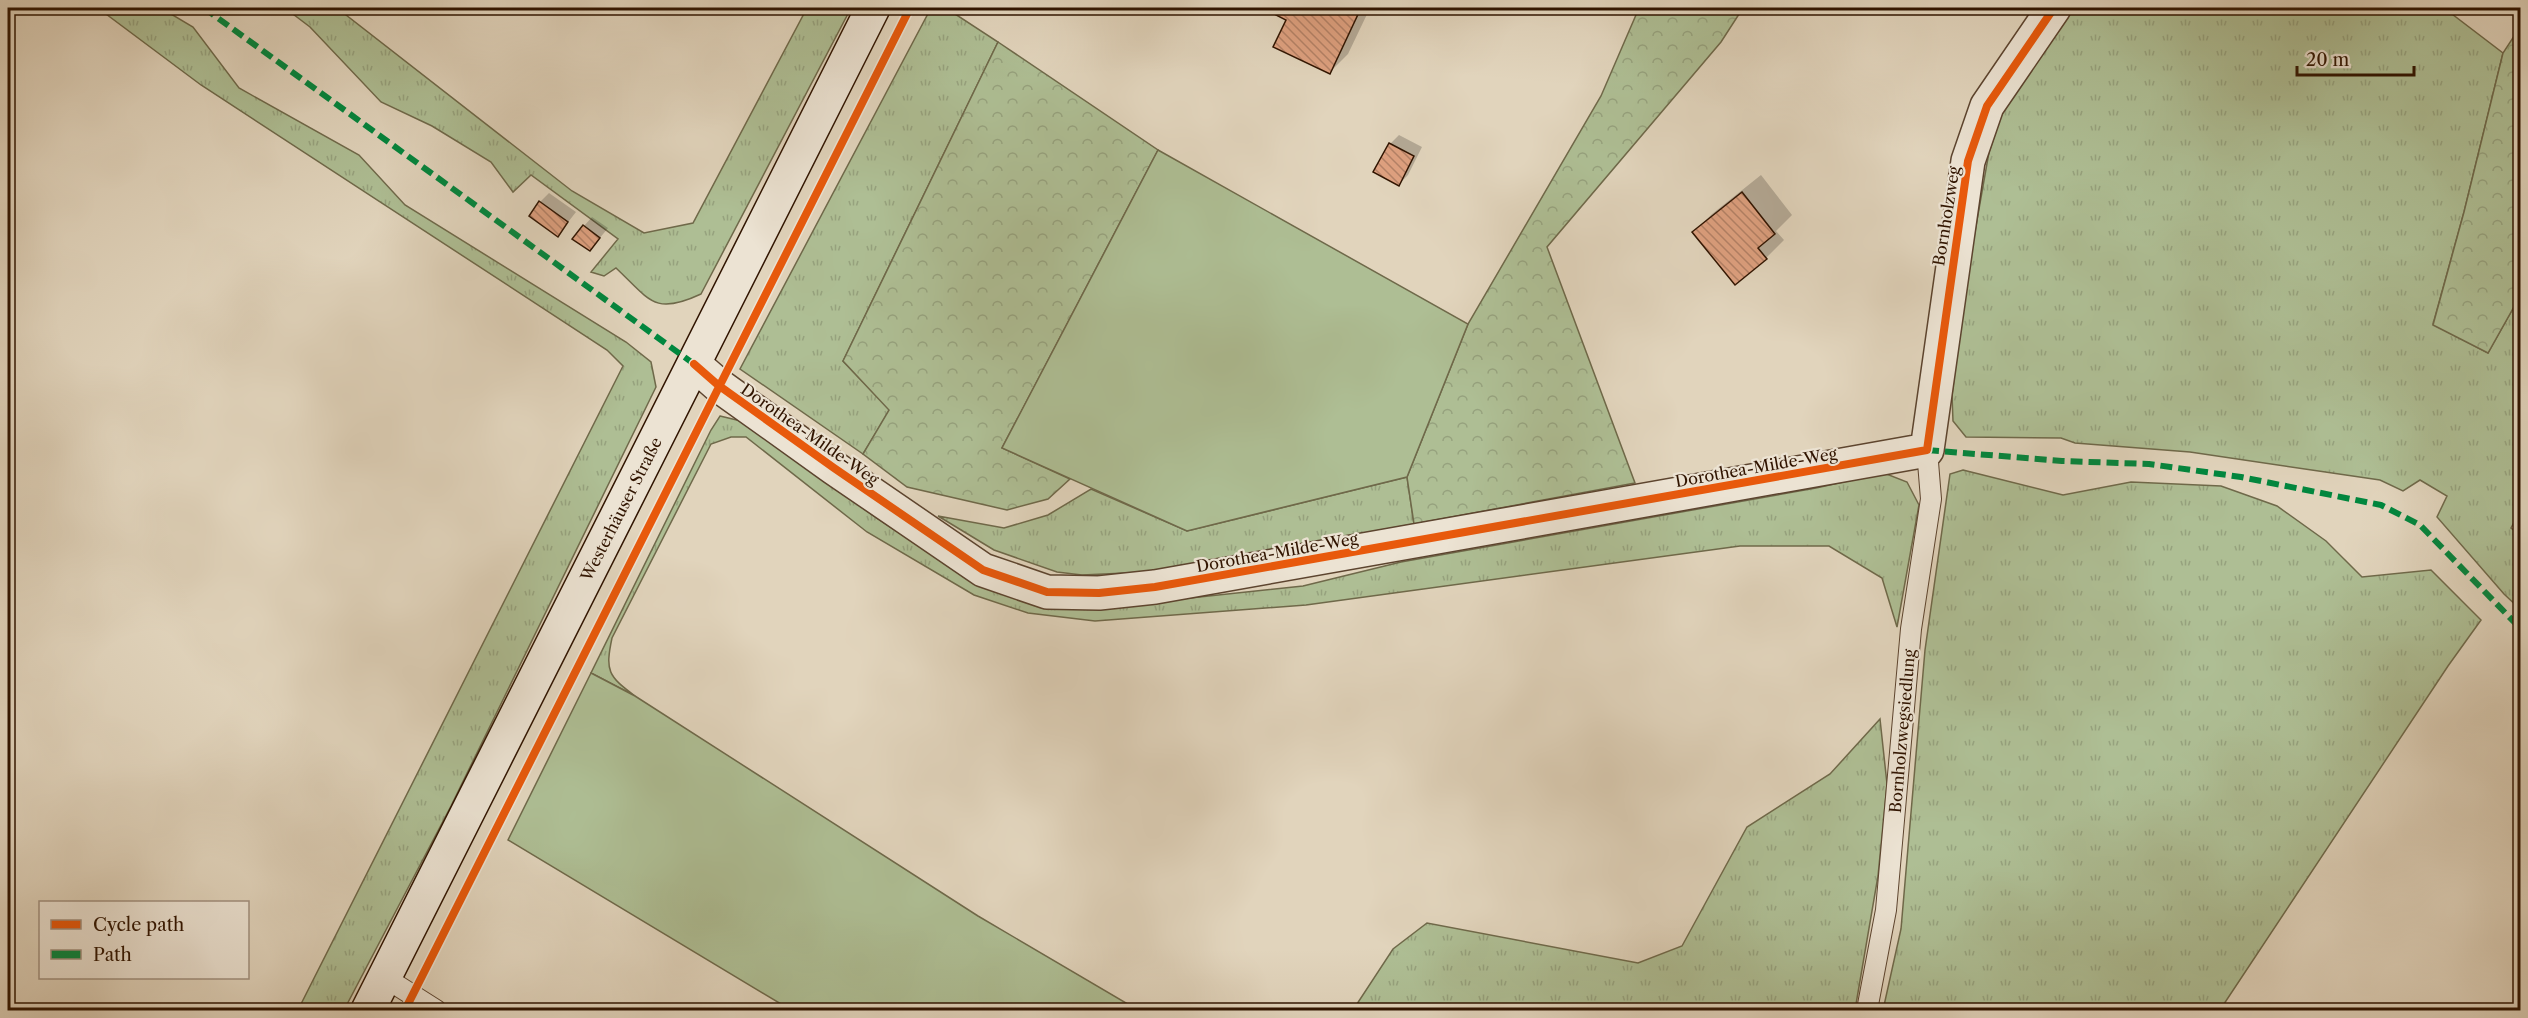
<svg xmlns="http://www.w3.org/2000/svg" width="2528" height="1018" viewBox="0 0 2528 1018" font-family="'Libre Caslon Text',serif">
  <defs>
    <pattern id="grass-tufts" width="24" height="20" patternUnits="userSpaceOnUse" patternTransform="scale(1.5)"><rect width="24" height="20" fill="#aebe94"/><path d="M3 7l-1-3M5 7V3M7 7l1-3M15 17l-1-3M17 17v-4M19 17l1-3" fill="none" stroke="#96a27e"/></pattern>
    <pattern id="forest-crowns" width="20" height="18" patternUnits="userSpaceOnUse" patternTransform="scale(1.5)"><rect width="20" height="18" fill="#aebe94"/><path d="M2 6a3 3 0 1 1 6 0M12 15a3 3 0 1 1 6 0" fill="none" stroke="#96a27e"/></pattern>
    <pattern id="building-back-hatch" width="6" height="6" patternUnits="userSpaceOnUse" patternTransform="scale(1.5)"><rect width="6" height="6" fill="#dea07f"/><path d="M-1 5l2 2M0 0l6 6M5-1l2 2" fill="none" stroke="#b48166"/></pattern>
  </defs>
  <rect width="100%" height="100%" fill="#e1d4bc"/>
  <filter id="stains"><feTurbulence type="fractalNoise" baseFrequency=".00333" numOctaves="4"/><feColorMatrix values="0 0 0 0 .2 0 0 0 0 .09 0 0 0 0 .02 0 0 0 .5 -.17"/></filter>
  <radialGradient id="worn" r=".72"><stop offset=".6" stop-color="#630" stop-opacity="0"/><stop offset="1" stop-color="#630" stop-opacity=".3"/></radialGradient>
  <path fill="url(#grass-tufts)" stroke="#6f694a" stroke-width="1.5" d="M 98,8 L 161,8 L 193,27 L 239,88 L 359,155 L 405,205 L 626,342 L 651,362 L 656,387 L 451,806 L 344,1010 L 298,1010 L 623,366 L 607,350 L 201,85 Z
    M 285,8 L 337,8 L 572,191 L 644,233 L 693,223 L 807,8 L 851,8 L 701,294 C 654,316 650,300 616,268 L 604,276 L 591,272 L 618,239 L 531,175 L 513,192 L 491,162 L 432,126 L 381,102 L 310,27 Z
    M 931,8 L 946,8 L 998,42 L 843,361 L 890,410 L 863,454 L 740,369 Z
    M 2066,8 L 2444,8 L 2503,53 L 2464,212 L 2433,324 L 2488,353 L 2520,296 L 2520,511 L 2511,528 L 2520,535 L 2520,609 L 2504,594 L 2437,517 L 2447,496 L 2420,480 L 2403,491 L 2380,480 L 2190,452 L 2075,443 L 2061,438 L 1966,437 L 1953,421 L 1952,395 L 1966,283 L 1989,152 L 2009,92 Z
    M 720,416 L 745,422 L 878,519 L 976,583 L 1106,607 L 1303,586 L 1401,562 L 1816,488 L 1884,473 L 1907,482 L 1919,505 L 1897,627 L 1882,578 L 1829,546 L 1740,546 L 1306,605 L 1095,621 L 1028,613 L 974,595 L 867,532 L 746,437 L 731,437 L 711,444 L 612,638 C 605,671 608,676 635,696 L 591,673 L 711,430 Z
    M 1963,470 L 2063,495 L 2131,482 L 2221,486 L 2277,506 L 2326,541 L 2362,577 L 2431,570 L 2481,620 L 2448,666 L 2220,1010 L 1883,1010 L 1901,929 L 1925,650 L 1950,474 Z
    M 1407,477 L 1414,524 L 1147,572 L 1082,575 L 1057,572 L 994,550 L 938,516 L 1004,528 L 1048,515 L 1091,489 L 1187,531 Z
    M 1880,719 L 1887,784 L 1878,876 L 1855,1010 L 1353,1010 L 1393,949 L 1427,923 L 1638,963 L 1682,946 L 1747,827 L 1830,774 Z"/>
  <path fill="url(#forest-crowns)" stroke="#6f694a" stroke-width="1.5" d="M 1639,8 L 1743,8 L 1721,42 L 1547,247 L 1635,483 L 1414,524 L 1407,477 L 1468,324 L 1601,96 Z
    M 2520,27 L 2520,296 L 2488,353 L 2433,325 L 2464,212 L 2503,53 Z
    M 998,42 L 1158,150 L 1002,448 L 1070,479 L 1048,499 L 1007,510 L 907,487 L 863,454 L 889,410 L 843,361 Z"/>
  <path fill="#aebe94" stroke="#6f694a" stroke-width="1.5" d="M 1158,150 L 1468,324 L 1407,477 L 1187,531 L 1002,448 Z
    M 591,673 L 635,696 L 978,916 L 1138,1010 L 791,1010 L 508,840 Z"/>
  <path fill="#0003" d="M 1273,8 L 1370,8 L 1348,54 L 1330,72 L 1288,19 L 1272,11 Z
    M 1399,135 L 1422,147 L 1408,175 L 1399,184 L 1390,144 Z
    M 1761,175 L 1792,215 L 1776,231 L 1784,240 L 1766,258 L 1694,232 L 1712,214 Z
    M 549,193 L 576,212 L 558,235 L 540,202 Z
    M 592,217 L 608,228 L 590,250 L 584,226 Z"/>
  <path fill="url(#building-back-hatch)" stroke="#301400" stroke-width="1.5" d="M 1272,8 L 1361,8 L 1330,74 L 1273,47 L 1286,20 L 1270,12 Z
    M 1389,143 L 1414,156 L 1399,186 L 1373,172 Z
    M 1742,192 L 1775,234 L 1758,248 L 1767,259 L 1735,285 L 1692,232 Z
    M 539,201 L 568,222 L 558,237 L 529,216 Z
    M 583,225 L 600,238 L 590,251 L 572,239 Z"/>
  <g fill="none" stroke-linecap="round" stroke-linejoin="round">
    <defs>
      <path id="lane" d="M 384,977 L 436,1010
        M 1867,1010 L 1886,910 L 1911,629 L 1931,499 L 1927,450"/>
      <path id="street" d="M 694,364 L 718,385 L 834,468 L 983,570 L 1047,592 L 1099,593 L 1155,587 L 1927,450 L 1968,161 L 1987,106 L 2054,8"/>
      <path id="secondary" d="M 368,1010 L 873,8"/>
    </defs>
    <use href="#lane" stroke="#5c442f" stroke-width="22"/>
    <use href="#street" stroke="#5c442f" stroke-width="36"/>
    <use href="#secondary" stroke="#301400" stroke-width="36"/>
    <use href="#lane" stroke="#ece3d3" stroke-width="20"/>
    <use href="#street" stroke="#ece3d3" stroke-width="33"/>
    <use href="#secondary" stroke="#ece3d3" stroke-width="33"/>
    <path stroke="#00873e" stroke-width="6" stroke-dasharray="12 6" stroke-linecap="butt" d="M 204,8 L 694,364
      M 1927,450 L 2062,461 L 2149,464 L 2241,477 L 2381,505 L 2420,525 L 2520,628"/>
    <defs>
      <path id="cycleway" d="M 694,364 L 718,385 L 834,468 L 983,570 L 1047,592 L 1099,593 L 1155,587 L 1927,450 L 1968,161 L 1987,106 L 2054,8
        M 405,1010 L 910,8"/>
    </defs>
    <use href="#cycleway" stroke="#ece3d3" stroke-width="11"/>
    <use href="#cycleway" stroke="#e8590c" stroke-width="8"/>
  </g>
  <g text-anchor="middle" stroke-width="4.5" stroke-linejoin="round" paint-order="stroke">
    <g font-size="16" fill="#301400" stroke="#ece3d3">
      <text transform="translate(1946 216) rotate(-81)" y="6">Bornholzweg</text>
      <text transform="translate(810 434) rotate(35)" y="6">Dorothea-Milde-Weg</text>
      <text transform="translate(1756 467) rotate(-10)" y="6">Dorothea-Milde-Weg</text>
      <text transform="translate(621 509) rotate(-63)" y="6">Westerhäuser Straße</text>
      <text transform="translate(1277 552) rotate(-10)" y="6">Dorothea-Milde-Weg</text>
      <text transform="translate(1902 731) rotate(-85)" y="6">Bornholzwegsiedlung</text>
    </g>
  </g>
  <rect width="2528" height="1018" fill="none" stroke="#e1d4bc" stroke-width="30"/>
  <rect x="9" y="9" width="2510" height="1000" fill="none" stroke="#301400" stroke-width="3"/>
  <rect x="15" y="15" width="2498" height="988" fill="none" stroke="#301400" stroke-width="1.5"/>
  <rect x="39" y="901" width="210" height="78" fill="#ece3d3" stroke="#a1907f" stroke-width="1.5"/>
  <rect x="51" y="920" width="30" height="9" fill="#e8590c" stroke="#a1907f" stroke-width="1.5"/>
  <text x="93" y="931" font-size="18" fill="#301400">Cycle path</text>
  <rect x="51" y="950" width="30" height="9" fill="#00873e" stroke="#a1907f" stroke-width="1.5"/>
  <text x="93" y="961" font-size="18" fill="#301400">Path</text>
  <path d="M2297 66v9h117v-9" fill="none" stroke="#301400" stroke-width="3"/>
  <text x="2306" y="66" font-size="18" fill="#301400" stroke="#ece3d3" stroke-width="4.5" paint-order="stroke">20 m</text>
  <rect width="100%" height="100%" filter="url(#stains)"/>
  <rect width="100%" height="100%" fill="url(#worn)"/>
</svg>
